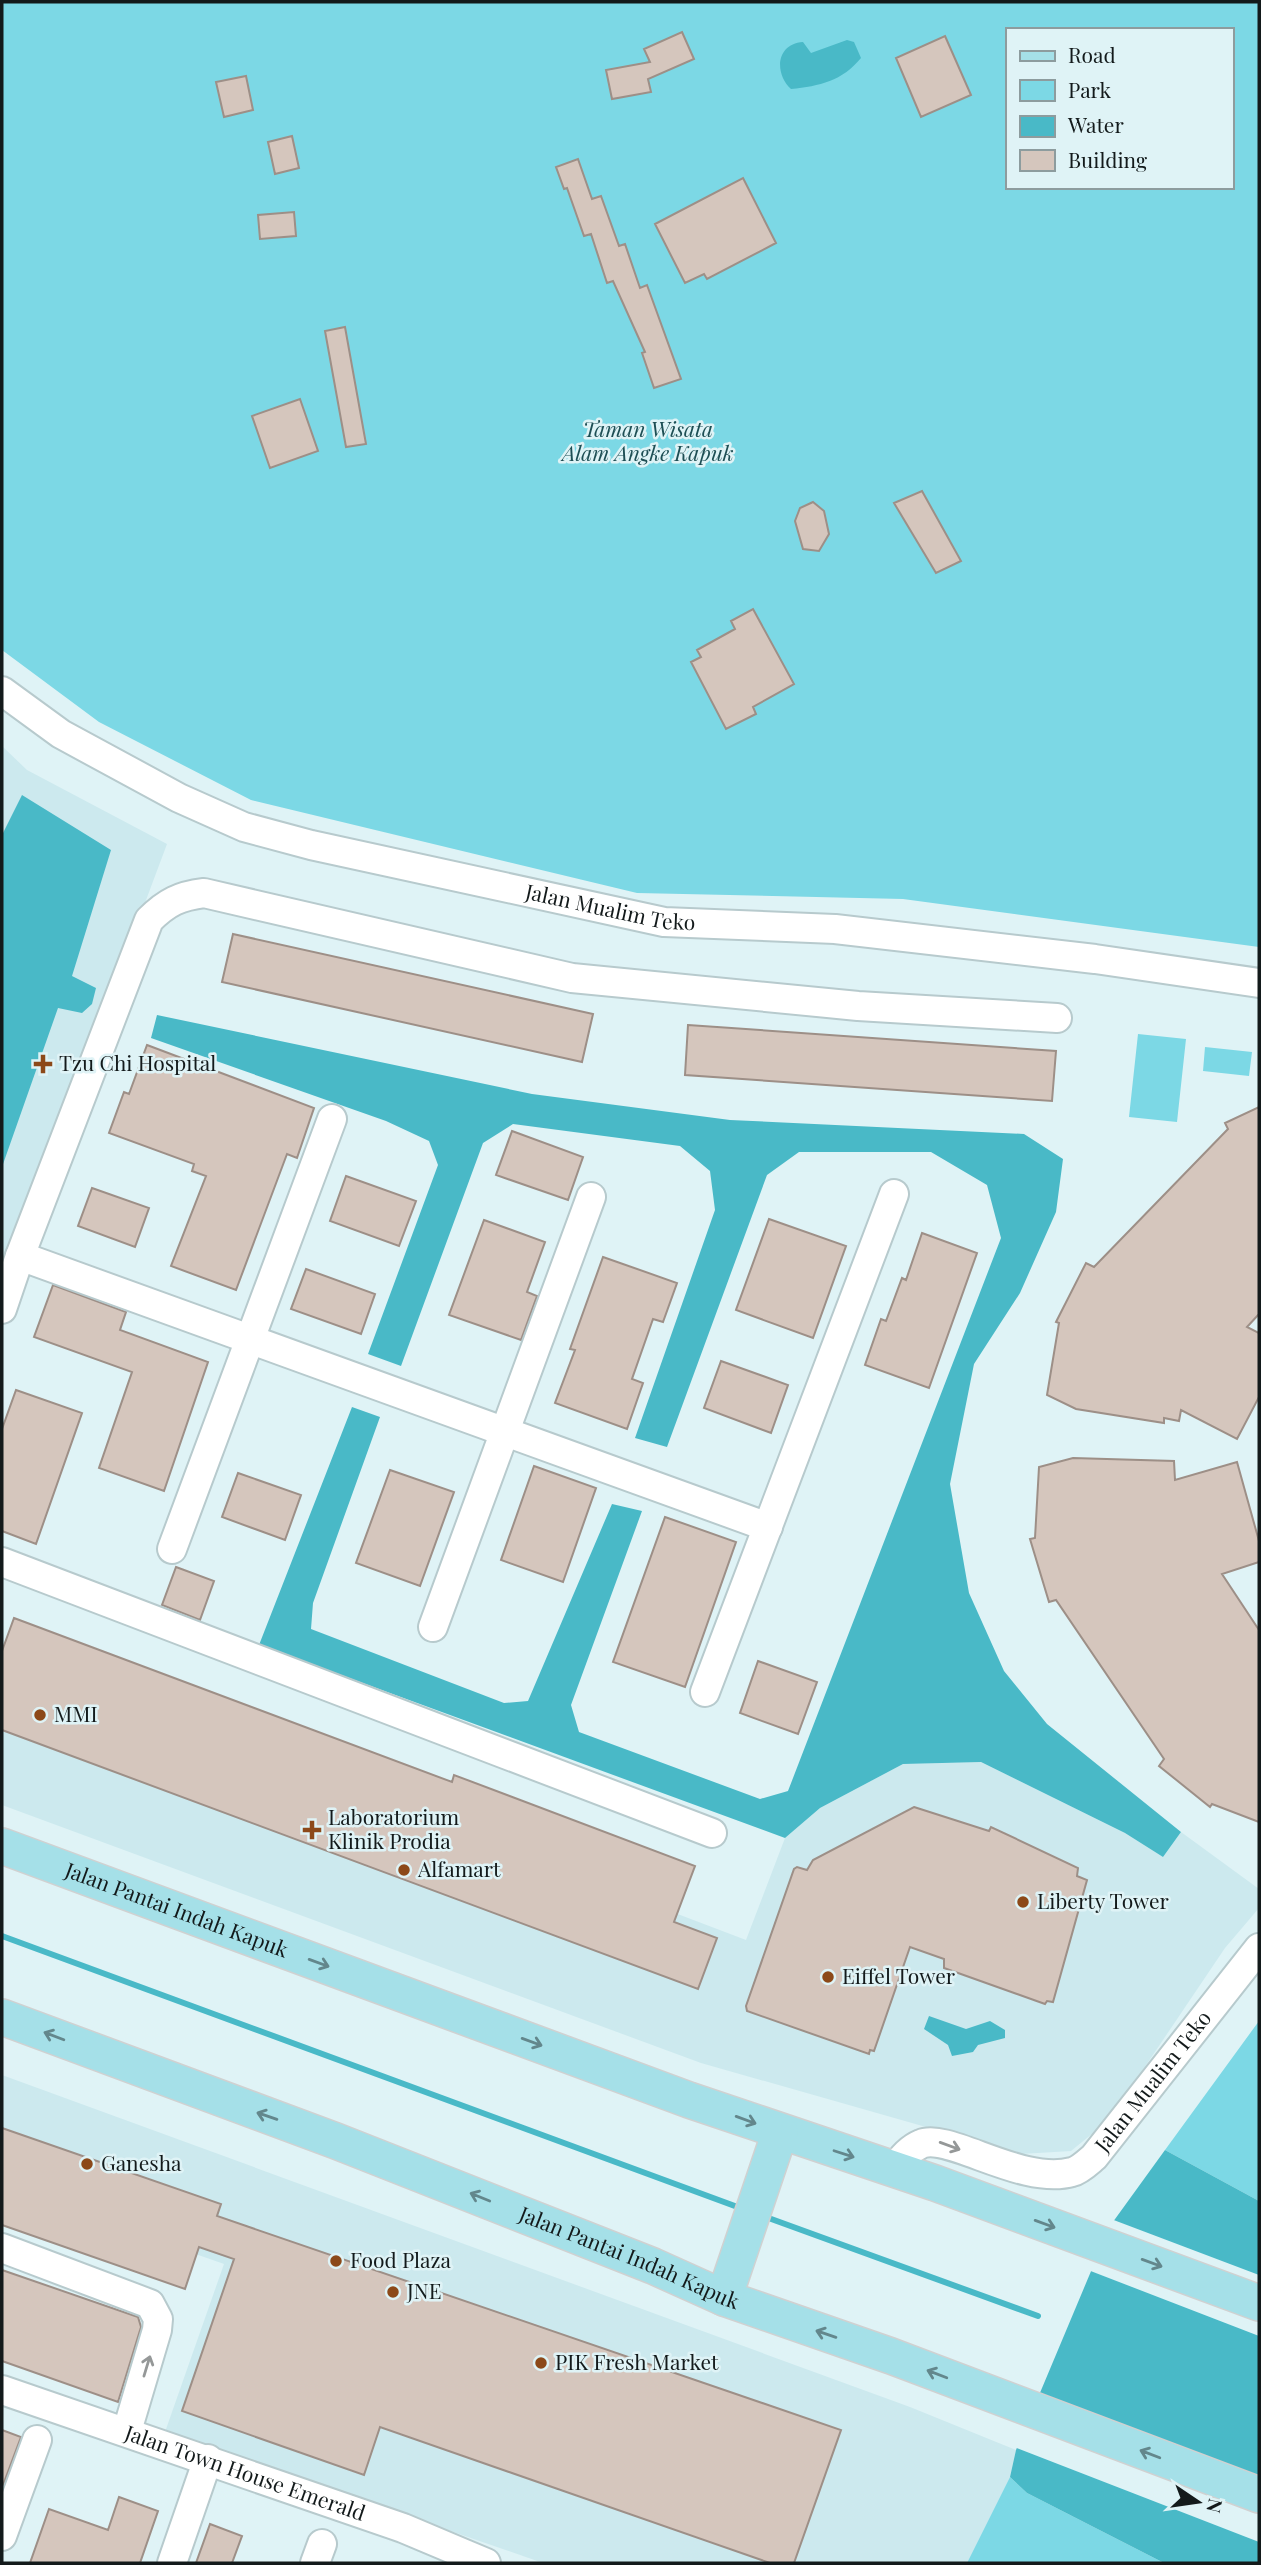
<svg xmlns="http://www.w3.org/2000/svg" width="1261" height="2565" viewBox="0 0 1261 2565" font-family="'Playfair Display',serif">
  <rect width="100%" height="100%" fill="#dff3f6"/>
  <path fill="#cce9ee" d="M 2,746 L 27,770 L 167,844 L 2,1285 Z
    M 2,1657 L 746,1940 L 785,1838 L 820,1808 L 903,1764 L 981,1762 L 1125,1833 L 1163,1857 L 1181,1832 L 1259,1889 L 1259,1908 L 1225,1948 L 1109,2120 L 1071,2151 L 1021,2154 L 701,2063 L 2,1805 Z
    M 2,2075 L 910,2407 L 1016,2450 L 1010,2477 L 967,2563 L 543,2563 L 165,2432 L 224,2264 L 2,2186 Z"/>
  <path fill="#7cd8e5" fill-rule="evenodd" d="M 2,2 L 1259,2 L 1259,947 L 903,899 L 637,893 L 251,800 L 99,722 L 2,650 ZM 1007,30 L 1231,30 L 1231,187 L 1007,187 Z
    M 1138,1034 L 1186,1039 L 1177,1122 L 1129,1117 Z
    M 1205,1047 L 1252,1052 L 1249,1076 L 1203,1071 Z
    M 1259,2021 L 1259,2201 L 1165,2150 Z
    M 1010,2477 L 1027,2493 L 1164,2563 L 967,2563 Z"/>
  <path fill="#49b9c7" d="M 847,40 L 854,42 L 861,58 C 842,81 820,86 791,89 C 774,73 776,44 803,42 L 811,53 Z
    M 22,795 L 111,850 L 72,976 L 96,988 L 92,1004 L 82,1013 L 58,1008 L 2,1167 L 2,835 Z
    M 157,1015 L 532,1094 L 730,1120 L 1024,1134 L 1063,1159 L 1056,1212 L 1020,1293 L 974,1364 L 950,1484 L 969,1593 L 1004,1671 L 1047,1724 L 1181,1832 L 1163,1857 L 1125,1833 L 981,1762 L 903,1764 L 820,1808 L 785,1838 L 259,1645 L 352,1407 L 380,1417 L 313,1603 L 311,1629 L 504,1703 L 528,1701 L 612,1504 L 642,1511 L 571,1705 L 579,1732 L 760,1799 L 788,1791 L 1001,1238 L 987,1185 L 931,1152 L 799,1152 L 767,1175 L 667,1447 L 635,1438 L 715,1210 L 710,1171 L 680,1146 L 513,1124 L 483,1143 L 401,1366 L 368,1354 L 438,1165 L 429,1141 L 386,1121 L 151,1038 Z
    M 929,2016 L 966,2029 L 990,2021 L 1005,2030 L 1005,2038 L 978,2045 L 973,2052 L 952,2056 L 948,2045 L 924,2029 Z
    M 1165,2150 L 1259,2201 L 1259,2563 L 1164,2563 L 1027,2493 L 1010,2477 L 1016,2450 L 1110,2226 Z"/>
  <path fill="#dff3f6" d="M 1111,2219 L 1259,2275 L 1259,2336 L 1088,2270 Z
    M 1037,2392 L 1259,2478 L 1259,2542 L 1014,2447 Z"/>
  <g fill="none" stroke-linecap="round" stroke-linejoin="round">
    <path stroke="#49b9c7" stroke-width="6" d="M 2,1936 L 743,2209
      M 763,2216 L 1038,2316"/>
  </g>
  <path fill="#d5c6bd" stroke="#9d8f87" stroke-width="2" d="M 682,32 L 694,59 L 648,79 L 651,92 L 612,99 L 606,70 L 650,62 L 644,49 Z
    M 945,36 L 971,95 L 921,117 L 896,58 Z
    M 246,76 L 253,110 L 224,117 L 216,82 Z
    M 292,136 L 299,168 L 275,174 L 268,142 Z
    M 578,159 L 592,199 L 601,196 L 619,246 L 625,244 L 640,288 L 647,285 L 681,379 L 654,388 L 642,353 L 645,352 L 613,281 L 607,283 L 591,234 L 584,236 L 567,188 L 564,189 L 556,167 Z
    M 743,178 L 776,243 L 707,279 L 704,274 L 685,283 L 655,224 Z
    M 294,212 L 296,236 L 260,239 L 258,215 Z
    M 345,327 L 366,444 L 346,447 L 325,331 Z
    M 300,399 L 318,451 L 270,468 L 252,416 Z
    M 922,491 L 961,561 L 936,573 L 894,503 Z
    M 813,502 L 824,511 L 829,534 L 819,551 L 803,549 L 795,521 L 800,508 Z
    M 753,609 L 794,684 L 753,707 L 756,714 L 726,729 L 691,662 L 701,657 L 697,650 L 735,629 L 731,621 Z
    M 233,934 L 593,1014 L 582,1062 L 222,982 Z
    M 688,1025 L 1056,1051 L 1052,1101 L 685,1075 Z
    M 147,1045 L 314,1108 L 297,1158 L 287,1154 L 236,1290 L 171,1266 L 206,1176 L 192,1171 L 194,1164 L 109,1133 L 124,1092 L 129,1094 Z
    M 1259,1107 L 1259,1314 L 1247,1327 L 1259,1333 L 1259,1397 L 1237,1439 L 1181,1410 L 1179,1421 L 1164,1418 L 1164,1423 L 1076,1409 L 1047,1395 L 1059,1323 L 1056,1322 L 1086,1263 L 1094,1267 L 1228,1129 L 1225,1123 Z
    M 512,1131 L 583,1157 L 568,1200 L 496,1175 Z
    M 346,1176 L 416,1201 L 399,1246 L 330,1221 Z
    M 92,1188 L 149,1208 L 135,1247 L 78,1226 Z
    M 769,1219 L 846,1246 L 813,1338 L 736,1310 Z
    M 484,1220 L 545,1242 L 527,1292 L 537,1296 L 521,1340 L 449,1315 Z
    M 922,1233 L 977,1253 L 929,1388 L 865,1365 L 881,1319 L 886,1321 L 902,1278 L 906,1280 Z
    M 603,1257 L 677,1283 L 663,1322 L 653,1319 L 632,1379 L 643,1383 L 627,1429 L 555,1403 L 575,1350 L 570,1349 Z
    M 306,1269 L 375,1294 L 361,1334 L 291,1309 Z
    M 53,1285 L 126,1312 L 120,1330 L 208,1362 L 164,1491 L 99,1468 L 132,1372 L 34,1337 Z
    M 721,1361 L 788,1385 L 771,1433 L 704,1408 Z
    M 16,1390 L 82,1413 L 36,1544 L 2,1531 L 2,1429 Z
    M 1073,1458 L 1174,1461 L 1175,1480 L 1237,1462 L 1259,1541 L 1259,1562 L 1222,1574 L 1259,1630 L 1259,1822 L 1212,1804 L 1210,1807 L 1159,1766 L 1164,1759 L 1056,1600 L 1049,1602 L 1030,1539 L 1035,1538 L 1039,1467 Z
    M 534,1466 L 596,1488 L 563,1582 L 501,1560 Z
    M 390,1470 L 454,1492 L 420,1586 L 356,1563 Z
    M 238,1473 L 301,1495 L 285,1540 L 222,1517 Z
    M 665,1517 L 736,1542 L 685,1687 L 613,1662 Z
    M 176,1567 L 214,1581 L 200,1620 L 162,1605 Z
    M 14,1618 L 452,1782 L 454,1775 L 695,1866 L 674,1922 L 717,1938 L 698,1989 L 2,1730 L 2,1651 Z
    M 758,1661 L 817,1682 L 798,1734 L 740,1713 Z
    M 914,1807 L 989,1831 L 991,1827 L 1078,1868 L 1077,1876 L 1087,1880 L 1053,2002 L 1047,2001 L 1045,2004 L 944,1968 L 944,1959 L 910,1947 L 874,2051 L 870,2050 L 869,2054 L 747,2011 L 746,2006 L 794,1869 L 797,1867 L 807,1870 L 813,1860 Z
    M 2,2128 L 221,2204 L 217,2216 L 841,2430 L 794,2563 L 770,2563 L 380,2427 L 364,2475 L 182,2411 L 234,2259 L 199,2247 L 185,2289 L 2,2225 Z
    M 2,2270 L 138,2317 L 141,2327 L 118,2402 L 2,2361 Z
    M 2,2430 L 21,2437 L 3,2485 L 2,2485 Z
    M 119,2497 L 158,2511 L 140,2563 L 30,2563 L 49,2509 L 108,2530 Z
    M 210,2524 L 242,2536 L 232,2563 L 196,2563 Z"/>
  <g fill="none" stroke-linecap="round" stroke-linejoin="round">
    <defs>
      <g id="minor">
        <path id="s1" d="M 2,691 L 61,734 L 179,798 L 244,827 L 311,845 L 664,922 L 835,929 L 1095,959 L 1259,983"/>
        <path d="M 2,1309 L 20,1256"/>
        <path d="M 768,1527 L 20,1256 L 149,920 C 167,902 180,896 204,893 L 572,978 L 858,1006 L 1057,1018"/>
        <path d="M 172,1549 L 332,1119"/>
        <path d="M 2,1562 L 712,1833"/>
        <path d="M 433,1627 L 591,1197"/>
        <path d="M 705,1692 L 894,1194"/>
        <path id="s2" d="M 894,2170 C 900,2160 909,2149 921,2144 C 948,2132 1022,2186 1072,2172 C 1080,2170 1088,2162 1094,2157 L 1259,1948"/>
        <path d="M 2,2248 L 150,2304 L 158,2319 L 157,2330 L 127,2431"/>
        <path id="s3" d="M 2,2390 L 403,2528 L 486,2563"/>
        <path d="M 2,2536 L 37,2440"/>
        <path d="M 172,2563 L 208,2459"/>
        <path d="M 315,2563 L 322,2544"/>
      </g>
      <g id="major">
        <path id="s4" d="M 2,1846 L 689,2100 L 935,2183 L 1259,2303"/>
        <path id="s5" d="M 2,2017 L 336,2141 L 653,2266 L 724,2298 L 891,2356 L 1259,2495"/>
        <path d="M 724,2298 L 780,2132"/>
      </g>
    </defs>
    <use href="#minor" stroke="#b7cacd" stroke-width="32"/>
    <use href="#major" stroke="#d0d1d1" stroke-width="38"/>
    <use href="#minor" stroke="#fff" stroke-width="28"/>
    <use href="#major" stroke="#a5e0e8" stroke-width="35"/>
  </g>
  <defs><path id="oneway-shaft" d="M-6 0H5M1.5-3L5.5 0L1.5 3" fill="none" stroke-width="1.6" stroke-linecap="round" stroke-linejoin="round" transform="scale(1.75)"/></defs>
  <g stroke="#63878c">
    <use href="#oneway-shaft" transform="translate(319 1963) rotate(20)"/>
    <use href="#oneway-shaft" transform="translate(54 2036) rotate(-159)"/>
    <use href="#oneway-shaft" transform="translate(532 2042) rotate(20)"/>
    <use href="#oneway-shaft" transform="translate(267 2116) rotate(-161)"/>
    <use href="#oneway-shaft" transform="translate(746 2120) rotate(20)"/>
    <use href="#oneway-shaft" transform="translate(844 2154) rotate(18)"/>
    <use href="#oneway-shaft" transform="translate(480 2197) rotate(-158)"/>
    <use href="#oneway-shaft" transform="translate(1045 2224) rotate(20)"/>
    <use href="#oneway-shaft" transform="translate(1152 2263) rotate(20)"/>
    <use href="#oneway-shaft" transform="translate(826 2334) rotate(-161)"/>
    <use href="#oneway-shaft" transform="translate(937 2374) rotate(-159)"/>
    <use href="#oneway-shaft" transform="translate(1150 2454) rotate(-159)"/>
  </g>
  <g stroke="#959898">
    <use href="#oneway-shaft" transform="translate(950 2146) rotate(20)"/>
    <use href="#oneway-shaft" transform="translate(147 2366) rotate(-73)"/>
  </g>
  <g fill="#8c4919" stroke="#dff3f6" stroke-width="2.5">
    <path d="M39.5 1053.5h7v7h7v7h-7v7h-7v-7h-7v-7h7z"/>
    <circle cx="40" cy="1715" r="7"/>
    <path d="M308.5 1819.5h7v7h7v7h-7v7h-7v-7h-7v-7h7z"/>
    <circle cx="404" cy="1870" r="7"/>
    <circle cx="1023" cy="1902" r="7"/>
    <circle cx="828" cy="1977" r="7"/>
    <circle cx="87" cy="2164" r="7"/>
    <circle cx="336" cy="2261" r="7"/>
    <circle cx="393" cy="2292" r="7"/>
    <circle cx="541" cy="2363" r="7"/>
  </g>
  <g text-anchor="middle" stroke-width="5" stroke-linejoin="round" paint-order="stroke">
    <g font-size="21" font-style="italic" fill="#1d4e54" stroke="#dff3f6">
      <text x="648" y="437">Taman Wisata<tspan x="648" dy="24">Alam Angke Kapuk</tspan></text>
    </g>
    <g font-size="21" fill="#131a1b" stroke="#dff3f6">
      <text dy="7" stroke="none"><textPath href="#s1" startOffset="654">Jalan Mualim Teko</textPath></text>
      <text dy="7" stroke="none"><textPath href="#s4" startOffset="186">Jalan Pantai Indah Kapuk</textPath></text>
      <text dy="7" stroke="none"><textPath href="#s2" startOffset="317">Jalan Mualim Teko</textPath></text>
      <text dy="7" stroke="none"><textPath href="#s5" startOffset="672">Jalan Pantai Indah Kapuk</textPath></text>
      <text dy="7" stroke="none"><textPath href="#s3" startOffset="257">Jalan Town House Emerald</textPath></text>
    </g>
    <g font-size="21" fill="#131a1b" stroke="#dff3f6" text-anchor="start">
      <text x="59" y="1071">Tzu Chi Hospital</text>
      <text x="54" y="1722">MMI</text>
      <text x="328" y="1825">Laboratorium<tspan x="328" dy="24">Klinik Prodia</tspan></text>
      <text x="418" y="1877">Alfamart</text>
      <text x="1037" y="1909">Liberty Tower</text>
      <text x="842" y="1984">Eiffel Tower</text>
      <text x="101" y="2171">Ganesha</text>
      <text x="350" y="2268">Food Plaza</text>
      <text x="407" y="2299">JNE</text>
      <text x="555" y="2370">PIK Fresh Market</text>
    </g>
  </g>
  <rect width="1261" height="2565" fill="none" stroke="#131a1b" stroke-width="7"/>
  <rect x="1006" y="28" width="228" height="161" fill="#dff3f6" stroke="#8d9c9e" stroke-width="2"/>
  <rect x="1020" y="51" width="35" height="10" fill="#a5e0e8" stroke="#8d9c9e" stroke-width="2"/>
  <text x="1068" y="63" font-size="21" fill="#131a1b">Road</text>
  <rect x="1020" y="80" width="35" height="21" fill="#7cd8e5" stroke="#8d9c9e" stroke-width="2"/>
  <text x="1068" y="98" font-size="21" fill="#131a1b">Park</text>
  <rect x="1020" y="116" width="35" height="21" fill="#49b9c7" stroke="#8d9c9e" stroke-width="2"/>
  <text x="1068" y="133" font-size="21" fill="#131a1b">Water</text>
  <rect x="1020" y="150" width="35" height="21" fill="#d5c6bd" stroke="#8d9c9e" stroke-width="2"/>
  <text x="1068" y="168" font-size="21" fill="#131a1b">Building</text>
  <g transform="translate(1198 2502) rotate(103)" stroke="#dff3f6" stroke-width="5" paint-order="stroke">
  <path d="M0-5L12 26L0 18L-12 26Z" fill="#131a1b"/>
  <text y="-10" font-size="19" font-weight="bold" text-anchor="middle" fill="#131a1b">N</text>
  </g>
</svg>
